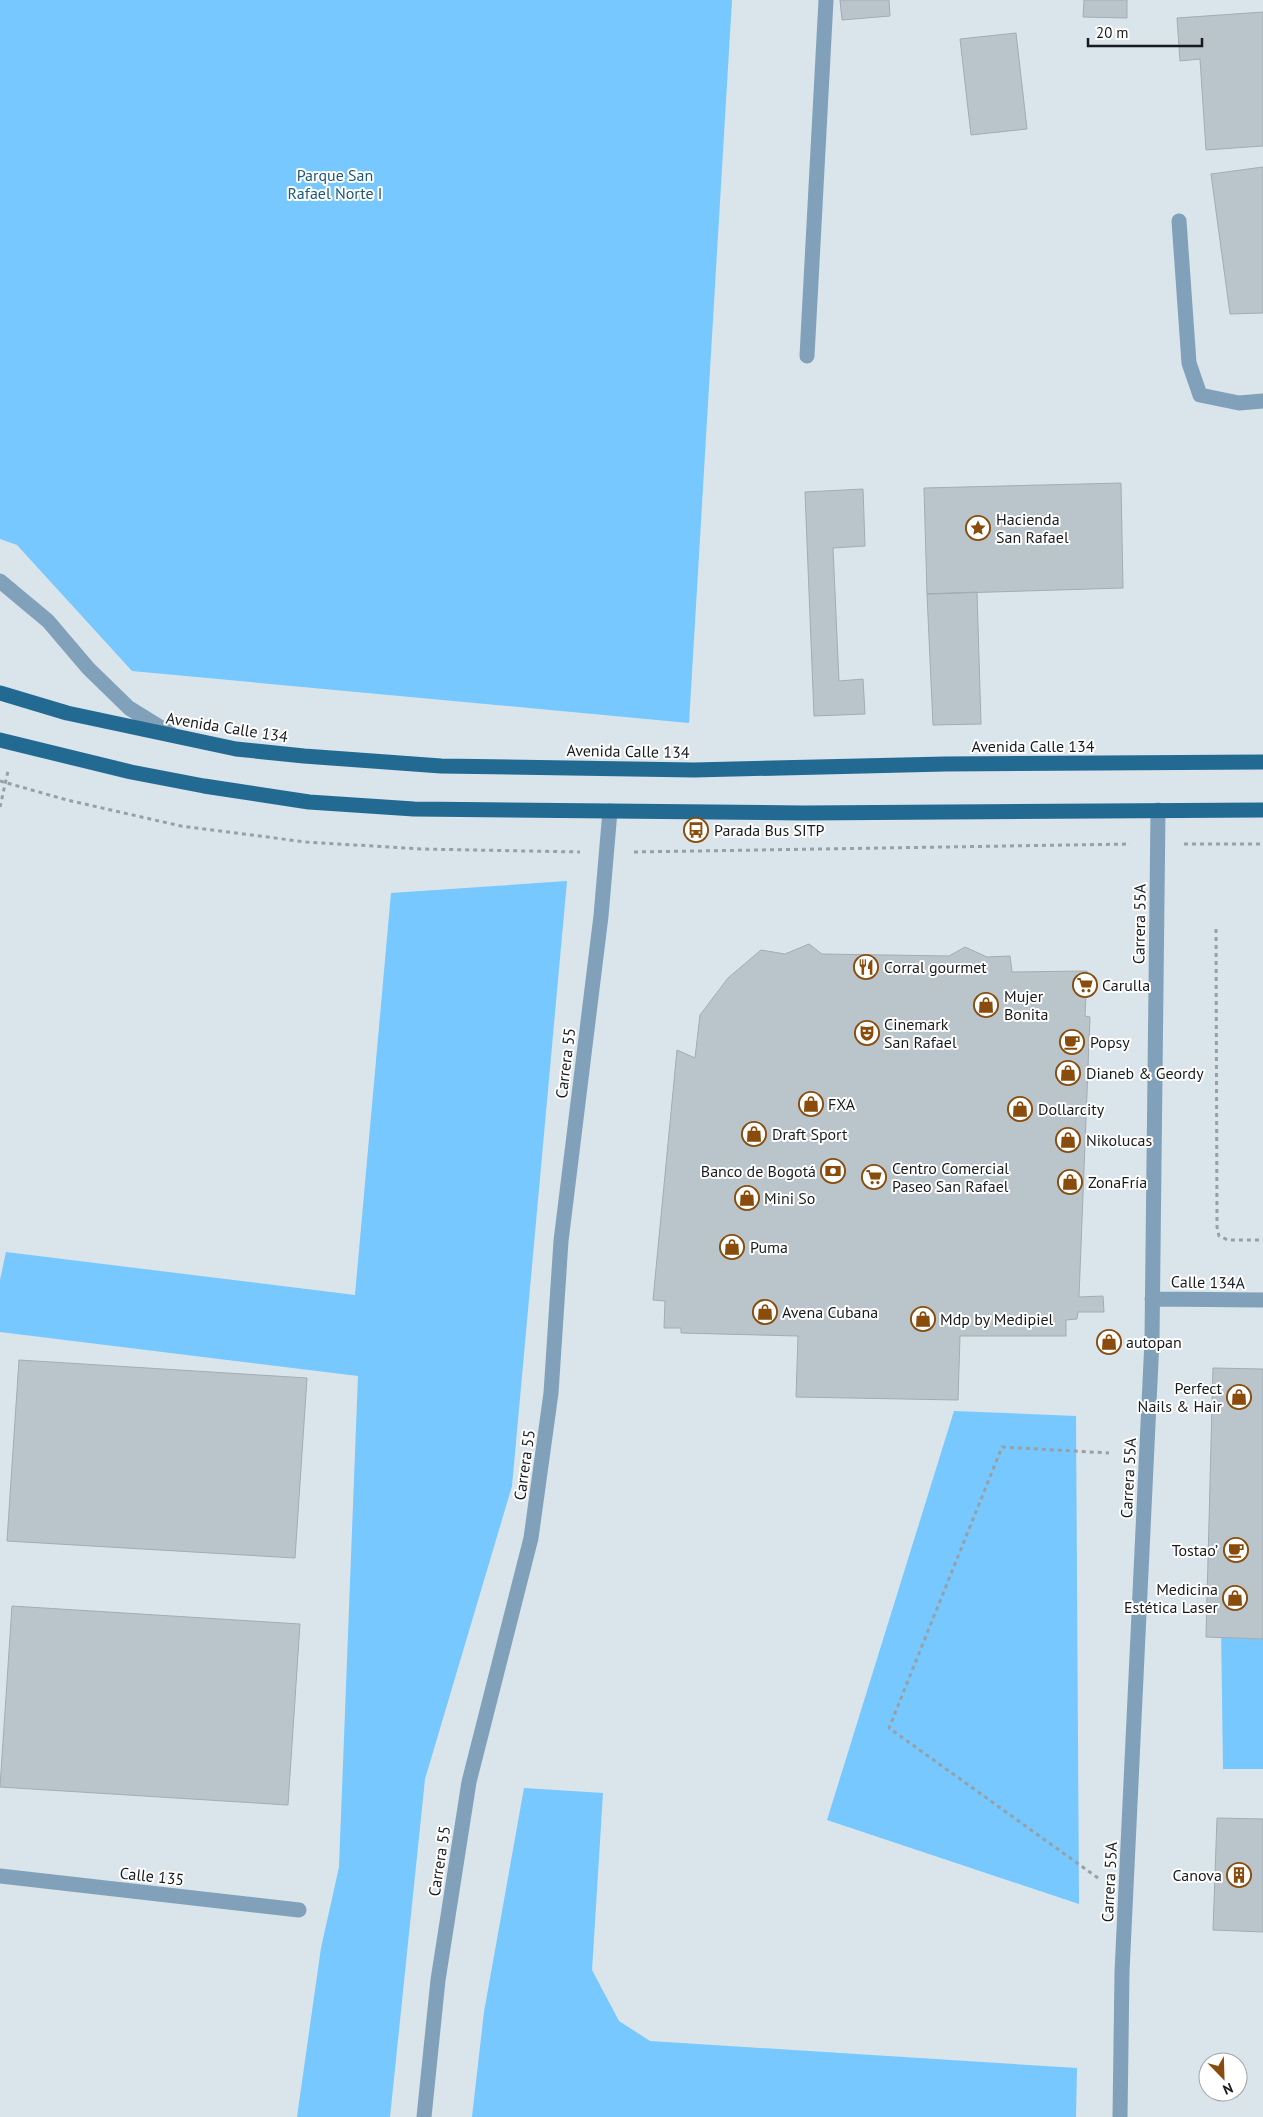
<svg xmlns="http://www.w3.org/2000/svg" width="1263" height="2117" viewBox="0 0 1263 2117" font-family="'PT Sans',sans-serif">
  <rect width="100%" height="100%" fill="#d9e4eb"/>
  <path fill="#76c8fe" d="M 0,0 L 732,0 L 689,723 L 132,671 L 17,545 L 0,539 Z
    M 567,881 L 512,1486 L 425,1779 L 390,2117 L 297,2117 L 321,1948 L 339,1867 L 358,1376 L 0,1332 L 0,1280 L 6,1252 L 355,1295 L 391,893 Z
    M 954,1411 L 1076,1416 L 1079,1904 L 827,1820 Z
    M 1263,1624 L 1263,1769 L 1223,1769 L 1221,1625 Z
    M 524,1788 L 603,1793 L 592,1970 L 619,2021 L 650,2041 L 1077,2068 L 1076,2117 L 472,2117 L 484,2012 Z"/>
  <path fill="#b9c4cb" stroke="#a2acb3" d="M 840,0 L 889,0 L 890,16 L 842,20 Z
    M 1084,0 L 1127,0 L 1127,18 L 1083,17 Z
    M 1263,12 L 1263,146 L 1206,150 L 1200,59 L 1180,61 L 1177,18 Z
    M 1016,33 L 1027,129 L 971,135 L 960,39 Z
    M 1263,167 L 1263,313 L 1230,314 L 1211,174 Z
    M 1121,483 L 1123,588 L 927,594 L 924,488 Z
    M 863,489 L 865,546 L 833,548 L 839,681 L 863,679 L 865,714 L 814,716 L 805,492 Z
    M 977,592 L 981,724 L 933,725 L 927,594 Z
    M 809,944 L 822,954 L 949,956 L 965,947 L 987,957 L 1010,956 L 1012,972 L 1087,971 L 1085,1016 L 1090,1017 L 1079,1297 L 1103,1296 L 1104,1312 L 1078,1312 L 1077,1319 L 1066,1320 L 1066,1336 L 960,1336 L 958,1400 L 796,1397 L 798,1336 L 681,1333 L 681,1328 L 664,1328 L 665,1301 L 653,1300 L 677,1050 L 695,1058 L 700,1015 L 728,978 L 761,950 L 785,954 Z
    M 19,1360 L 307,1378 L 295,1558 L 7,1541 Z
    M 1213,1368 L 1263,1369 L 1263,1639 L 1206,1637 Z
    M 12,1606 L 300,1624 L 288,1805 L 0,1787 Z
    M 1217,1818 L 1263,1819 L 1263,1932 L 1213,1930 Z"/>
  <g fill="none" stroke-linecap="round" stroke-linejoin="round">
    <path stroke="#98a0a6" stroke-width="3" stroke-dasharray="4 4" stroke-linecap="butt" d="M 0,781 L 67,800 L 181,826 L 306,842 L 421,849 L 580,852
      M 0,807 L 8,771
      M 1184,844 L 1263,844
      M 634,852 L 1130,844
      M 1216,929 L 1217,1227 L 1219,1236 L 1228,1240 L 1263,1240
      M 1098,1878 L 889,1728 L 1002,1447 L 1109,1453"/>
    <path stroke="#80a1b9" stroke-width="15" d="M 1179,221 L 1189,363 L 1200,395 L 1239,403 L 1263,401
      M 807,356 L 826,0
      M 0,581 L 48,621 L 88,668 L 129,708 L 171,734"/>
    <path stroke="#80a1b9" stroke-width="15" d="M 1152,1299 L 1263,1300
      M 0,1876 L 299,1910
      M 424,2117 L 438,1980 L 469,1782 L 531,1538 L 551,1393 L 561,1241 L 601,916 L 610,811
      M 1120,2117 L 1122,1972 L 1152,1340 L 1158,810"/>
    <path stroke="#236a93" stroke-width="15" d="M 0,693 L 67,713 L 236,749 L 304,756 L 441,766 L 694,770 L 945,764 L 1263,762
      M 0,740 L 131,772 L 204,786 L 309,802 L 414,809 L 804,813 L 1263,810"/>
  </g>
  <defs>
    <symbol id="sight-ring" viewBox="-11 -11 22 22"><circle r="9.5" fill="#fff" stroke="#894c0c" stroke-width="1.5"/><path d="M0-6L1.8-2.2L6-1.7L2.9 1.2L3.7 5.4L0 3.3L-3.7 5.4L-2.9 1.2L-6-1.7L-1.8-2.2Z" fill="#894c0c"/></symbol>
    <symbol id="bus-ring" viewBox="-11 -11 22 22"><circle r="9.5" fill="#fff" stroke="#894c0c" stroke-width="1.5"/><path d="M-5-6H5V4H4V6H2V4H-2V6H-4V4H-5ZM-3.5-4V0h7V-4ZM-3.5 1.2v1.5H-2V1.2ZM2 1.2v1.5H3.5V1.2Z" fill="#894c0c"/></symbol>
    <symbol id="restaurant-ring" viewBox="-11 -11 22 22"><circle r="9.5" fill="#fff" stroke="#894c0c" stroke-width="1.5"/><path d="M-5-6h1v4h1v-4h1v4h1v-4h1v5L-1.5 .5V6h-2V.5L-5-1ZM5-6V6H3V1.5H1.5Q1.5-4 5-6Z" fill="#894c0c"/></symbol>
    <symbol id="supermarket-ring" viewBox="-11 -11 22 22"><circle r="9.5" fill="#fff" stroke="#894c0c" stroke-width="1.5"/><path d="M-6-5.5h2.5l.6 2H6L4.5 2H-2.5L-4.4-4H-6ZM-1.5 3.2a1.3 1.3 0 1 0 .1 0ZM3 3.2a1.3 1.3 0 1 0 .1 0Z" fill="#894c0c"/></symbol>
    <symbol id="shop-ring" viewBox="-11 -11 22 22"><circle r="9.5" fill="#fff" stroke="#894c0c" stroke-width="1.5"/><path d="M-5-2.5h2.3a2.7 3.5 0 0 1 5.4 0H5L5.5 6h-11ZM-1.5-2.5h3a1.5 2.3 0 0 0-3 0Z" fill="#894c0c"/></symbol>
    <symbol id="theatre-ring" viewBox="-11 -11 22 22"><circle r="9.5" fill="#fff" stroke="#894c0c" stroke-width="1.5"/><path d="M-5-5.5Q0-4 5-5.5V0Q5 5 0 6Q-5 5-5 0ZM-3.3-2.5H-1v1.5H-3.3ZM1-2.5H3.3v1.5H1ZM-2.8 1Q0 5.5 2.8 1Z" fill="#894c0c"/></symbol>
    <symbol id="cafe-ring" viewBox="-11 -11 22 22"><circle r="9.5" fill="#fff" stroke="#894c0c" stroke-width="1.5"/><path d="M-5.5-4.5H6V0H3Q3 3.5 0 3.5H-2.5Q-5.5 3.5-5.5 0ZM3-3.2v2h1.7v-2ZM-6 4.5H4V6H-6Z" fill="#894c0c"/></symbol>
    <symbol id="bank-ring" viewBox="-11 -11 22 22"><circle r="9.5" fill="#fff" stroke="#894c0c" stroke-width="1.5"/><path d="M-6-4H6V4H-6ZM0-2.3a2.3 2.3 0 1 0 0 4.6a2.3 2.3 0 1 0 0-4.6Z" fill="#894c0c"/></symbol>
    <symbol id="building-ring" viewBox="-11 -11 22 22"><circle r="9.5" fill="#fff" stroke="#894c0c" stroke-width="1.5"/><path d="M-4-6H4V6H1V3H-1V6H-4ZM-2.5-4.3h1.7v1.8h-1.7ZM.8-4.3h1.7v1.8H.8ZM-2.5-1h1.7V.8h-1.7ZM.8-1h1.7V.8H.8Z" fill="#894c0c"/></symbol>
  </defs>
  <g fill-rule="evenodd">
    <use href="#sight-ring" x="964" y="514" width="28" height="28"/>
    <use href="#bus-ring" x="682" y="816" width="28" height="28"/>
    <use href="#restaurant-ring" x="852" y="953" width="28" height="28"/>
    <use href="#supermarket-ring" x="1071" y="971" width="28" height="28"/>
    <use href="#shop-ring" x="972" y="991" width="28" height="28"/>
    <use href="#theatre-ring" x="853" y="1019" width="28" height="28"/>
    <use href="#cafe-ring" x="1058" y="1028" width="28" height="28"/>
    <use href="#shop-ring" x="1054" y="1059" width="28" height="28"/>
    <use href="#shop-ring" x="797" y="1090" width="28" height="28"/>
    <use href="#shop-ring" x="1006" y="1095" width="28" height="28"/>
    <use href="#shop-ring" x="740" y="1120" width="28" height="28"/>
    <use href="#shop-ring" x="1054" y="1126" width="28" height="28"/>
    <use href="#bank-ring" x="819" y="1157" width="28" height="28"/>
    <use href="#supermarket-ring" x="860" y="1163" width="28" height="28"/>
    <use href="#shop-ring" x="1056" y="1168" width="28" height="28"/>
    <use href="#shop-ring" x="733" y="1184" width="28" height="28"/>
    <use href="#shop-ring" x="718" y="1233" width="28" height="28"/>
    <use href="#shop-ring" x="751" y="1298" width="28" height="28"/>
    <use href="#shop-ring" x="909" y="1305" width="28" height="28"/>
    <use href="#shop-ring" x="1095" y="1328" width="28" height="28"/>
    <use href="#shop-ring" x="1225" y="1383" width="28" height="28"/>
    <use href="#cafe-ring" x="1222" y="1536" width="28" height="28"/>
    <use href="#shop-ring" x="1221" y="1584" width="28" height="28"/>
    <use href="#building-ring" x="1225" y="1861" width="28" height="28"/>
  </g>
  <g text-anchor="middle" stroke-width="4" stroke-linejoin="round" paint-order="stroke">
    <g font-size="16" fill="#19577b" stroke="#fff">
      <text x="335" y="181">Parque San<tspan x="335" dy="18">Rafael Norte I</tspan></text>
    </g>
    <g font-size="16" fill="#181b1e" stroke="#fff" text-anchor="start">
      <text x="996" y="525">Hacienda<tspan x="996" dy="18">San Rafael</tspan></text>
      <text x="714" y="836">Parada Bus SITP</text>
      <text x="884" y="973">Corral gourmet</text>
      <text x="1102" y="991">Carulla</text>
      <text x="1004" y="1002">Mujer<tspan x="1004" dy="18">Bonita</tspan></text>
      <text x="884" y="1030">Cinemark<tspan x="884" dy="18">San Rafael</tspan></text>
      <text x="1090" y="1048">Popsy</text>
      <text x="1086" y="1079">Dianeb &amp; Geordy</text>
      <text x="828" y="1110">FXA</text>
      <text x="1038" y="1115">Dollarcity</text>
      <text x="772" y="1140">Draft Sport</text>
      <text x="1086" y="1146">Nikolucas</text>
      <text x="892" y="1174">Centro Comercial<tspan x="892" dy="18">Paseo San Rafael</tspan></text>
      <text x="816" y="1177" text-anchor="end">Banco de Bogotá</text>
      <text x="1088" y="1188">ZonaFría</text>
      <text x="764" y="1204">Mini So</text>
      <text x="750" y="1253">Puma</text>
      <text x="782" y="1318">Avena Cubana</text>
      <text x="940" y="1325">Mdp by Medipiel</text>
      <text x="1126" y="1348">autopan</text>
      <text x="1222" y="1394" text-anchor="end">Perfect<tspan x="1222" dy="18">Nails &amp; Hair</tspan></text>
      <text x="1218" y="1556" text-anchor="end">Tostao’</text>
      <text x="1218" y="1595" text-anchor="end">Medicina<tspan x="1218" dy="18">Estética Laser</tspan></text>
      <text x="1222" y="1881" text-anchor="end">Canova</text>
    </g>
    <g font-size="16" fill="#181b1e" stroke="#fff">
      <text transform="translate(227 727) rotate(9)" y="6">Avenida Calle 134</text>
      <text x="1033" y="752">Avenida Calle 134</text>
      <text transform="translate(628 751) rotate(1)" y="6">Avenida Calle 134</text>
      <text transform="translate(1139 924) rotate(-89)" y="6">Carrera 55A</text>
      <text transform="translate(565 1063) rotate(-83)" y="6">Carrera 55</text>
      <text transform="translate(1208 1282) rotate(1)" y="6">Calle 134A</text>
      <text transform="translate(524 1465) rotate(-82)" y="6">Carrera 55</text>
      <text transform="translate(1128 1478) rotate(-87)" y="6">Carrera 55A</text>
      <text transform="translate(439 1861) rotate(-81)" y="6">Carrera 55</text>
      <text transform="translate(152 1876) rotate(6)" y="6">Calle 135</text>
      <text transform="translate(1109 1882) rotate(-87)" y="6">Carrera 55A</text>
    </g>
  </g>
  <g transform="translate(1223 2077) rotate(157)"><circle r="24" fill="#ffffff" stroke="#a3a4a5"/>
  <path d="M0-4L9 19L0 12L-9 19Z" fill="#894c0c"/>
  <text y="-8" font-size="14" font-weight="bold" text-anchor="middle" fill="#181b1e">N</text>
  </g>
  <path d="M1088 38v8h114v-8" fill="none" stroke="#181b1e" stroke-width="2.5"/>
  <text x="1096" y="38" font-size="15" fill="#181b1e" stroke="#ffffff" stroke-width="4" paint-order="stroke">20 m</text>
</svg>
